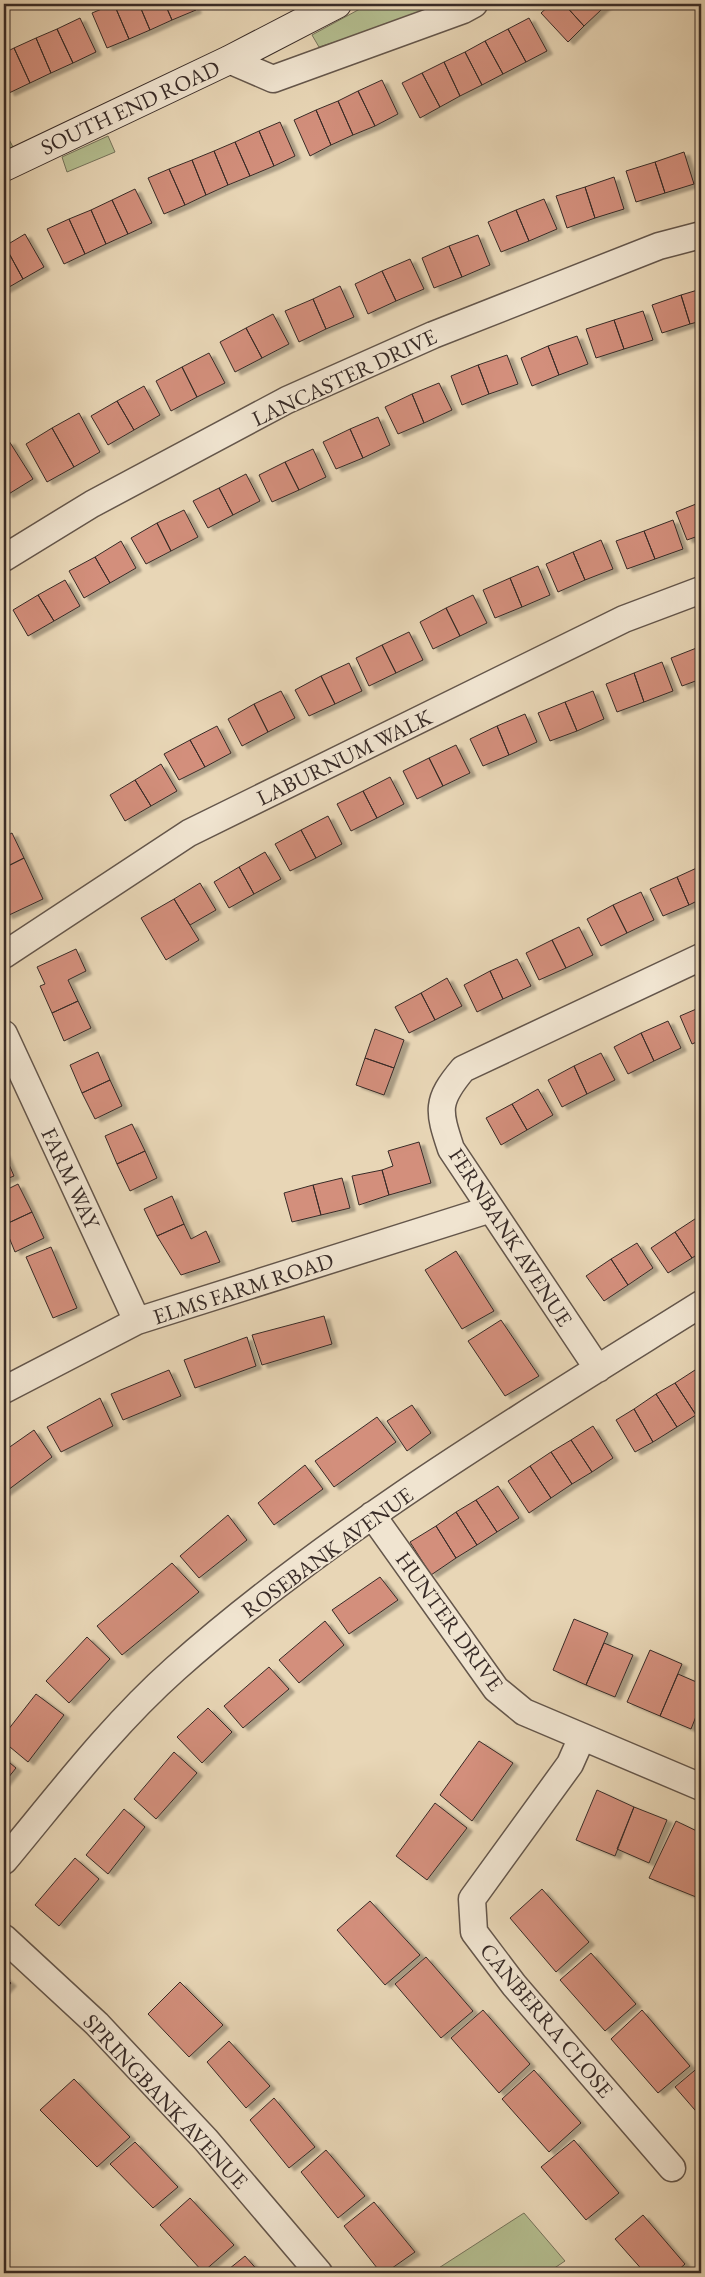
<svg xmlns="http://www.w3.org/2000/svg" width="705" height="2277" viewBox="0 0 705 2277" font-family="'EB Garamond',serif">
  <defs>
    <filter id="shadow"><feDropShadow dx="5.5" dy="3" stdDeviation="1" flood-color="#0004"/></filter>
  </defs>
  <rect width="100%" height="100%" fill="#e8d6b6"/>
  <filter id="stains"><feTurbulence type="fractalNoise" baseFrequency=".004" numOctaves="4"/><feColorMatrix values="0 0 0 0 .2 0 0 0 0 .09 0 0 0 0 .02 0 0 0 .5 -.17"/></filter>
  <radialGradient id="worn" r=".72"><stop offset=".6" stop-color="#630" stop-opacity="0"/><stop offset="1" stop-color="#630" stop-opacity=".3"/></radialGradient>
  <path fill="#b4be90" stroke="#76745c" d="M 369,4 L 455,4 L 319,47 L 312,35 Z
    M 5,132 L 13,147 L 4,151 L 4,133 Z
    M 108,136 L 115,152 L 67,172 L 62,157 Z
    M 524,2213 L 565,2261 L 547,2273 L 431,2273 Z"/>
  <path fill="#d38f7c" stroke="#382b27" filter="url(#shadow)" d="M 114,4 L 129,39 L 107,48 L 92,13 Z
    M 114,4 L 139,4 L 150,30 L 129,39 Z
    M 139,4 L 165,4 L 172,20 L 150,30 Z
    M 165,4 L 193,4 L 196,10 L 172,20 Z
    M 551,4 L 564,4 L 584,26 L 568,42 L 541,13 Z
    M 564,4 L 596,4 L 601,10 L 584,26 Z
    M 596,4 L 608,4 L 601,10 Z
    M 80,18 L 96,52 L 73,63 L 57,29 Z
    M 529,18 L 547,51 L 526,62 L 508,29 Z
    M 57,29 L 73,63 L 51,73 L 36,38 Z
    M 508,29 L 526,62 L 503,74 L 485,41 Z
    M 36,38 L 51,73 L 30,83 L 14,48 Z
    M 485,41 L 503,74 L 482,85 L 465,52 Z
    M 14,48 L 30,83 L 9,93 L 4,82 L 4,53 Z
    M 465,52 L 482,85 L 460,96 L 444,62 Z
    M 444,62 L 460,96 L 440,107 L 422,73 Z
    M 422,73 L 440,107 L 420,118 L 402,83 Z
    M 382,80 L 398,114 L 375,126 L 358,91 Z
    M 358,91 L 375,126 L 353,135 L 338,101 Z
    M 338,101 L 353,135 L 331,145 L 316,110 Z
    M 316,110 L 331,145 L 310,156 L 294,120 Z
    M 280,122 L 295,156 L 274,166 L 259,131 Z
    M 259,131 L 274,166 L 250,176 L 235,142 Z
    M 235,142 L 250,176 L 228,185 L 214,151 Z
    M 698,142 L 701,142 L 701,164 Z
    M 214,151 L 228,185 L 206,195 L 192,160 Z
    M 684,152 L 694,184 L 665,193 L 655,162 Z
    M 192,160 L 206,195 L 185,205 L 169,169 Z
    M 655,162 L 665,193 L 636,202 L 626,171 Z
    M 169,169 L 185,205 L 164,214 L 148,178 Z
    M 614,177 L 624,209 L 595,218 L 585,187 Z
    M 585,187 L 595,218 L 567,228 L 556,196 Z
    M 135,189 L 152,223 L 128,234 L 112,200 Z
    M 544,199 L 557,229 L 529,241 L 516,210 Z
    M 112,200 L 128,234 L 106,244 L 91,210 Z
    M 91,210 L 106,244 L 85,254 L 69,219 Z
    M 516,210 L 529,241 L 501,252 L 488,222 Z
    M 69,219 L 85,254 L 64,264 L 47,229 Z
    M 25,234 L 44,267 L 23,279 L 5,246 Z
    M 478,235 L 490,265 L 462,277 L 449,246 Z
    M 5,246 L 23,279 L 4,290 L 4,247 Z
    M 449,246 L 462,277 L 434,288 L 422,258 Z
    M 410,259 L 424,289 L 396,301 L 382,271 Z
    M 382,271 L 396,301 L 368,314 L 355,284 Z
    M 340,286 L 354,317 L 326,329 L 313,299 Z
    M 701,289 L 701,321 L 690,324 L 681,295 Z
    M 681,295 L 690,324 L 662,333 L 652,305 Z
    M 313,299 L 326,329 L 299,342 L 285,311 Z
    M 643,311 L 653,340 L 624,349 L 614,320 Z
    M 273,314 L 289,344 L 262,358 L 246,328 Z
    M 614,320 L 624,349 L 596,358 L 586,329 Z
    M 246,328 L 262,358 L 235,372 L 220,342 Z
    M 577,336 L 588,364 L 559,375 L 548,346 Z
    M 548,346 L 559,375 L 532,386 L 521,358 Z
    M 209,353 L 225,383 L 197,397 L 182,367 Z
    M 507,355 L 518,384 L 489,394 L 478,365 Z
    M 478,365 L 489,394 L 462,405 L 451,376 Z
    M 182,367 L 197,397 L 171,411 L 156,381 Z
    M 439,383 L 452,410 L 424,423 L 412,394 Z
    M 144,386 L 160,415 L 134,430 L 117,401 Z
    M 412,394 L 424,423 L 398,434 L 385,407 Z
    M 117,401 L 134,430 L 108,445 L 91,416 Z
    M 79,413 L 100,452 L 74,467 L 52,428 Z
    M 378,417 L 390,445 L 363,458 L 350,429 Z
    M 52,428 L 74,467 L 47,482 L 26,444 Z
    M 350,429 L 363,458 L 336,469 L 323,442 Z
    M 9,441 L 33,479 L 7,495 L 4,489 L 4,444 Z
    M 313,449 L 326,477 L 299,490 L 285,462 Z
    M 285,462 L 299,490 L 272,502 L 259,475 Z
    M 246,474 L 260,501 L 233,515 L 219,488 Z
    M 219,488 L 233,515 L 208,528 L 193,501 Z
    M 701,502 L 701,535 L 687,540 L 676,512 Z
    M 184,510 L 198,537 L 171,551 L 157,523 Z
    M 673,520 L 683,549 L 655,559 L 644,531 Z
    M 157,523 L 171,551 L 146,564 L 131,538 Z
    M 644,531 L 655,559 L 627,569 L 616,541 Z
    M 601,540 L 613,569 L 585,580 L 573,552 Z
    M 121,541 L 136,568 L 110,583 L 95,557 Z
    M 573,552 L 585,580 L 558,592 L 546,564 Z
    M 95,557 L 110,583 L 84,598 L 69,571 Z
    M 538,566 L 550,595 L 522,607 L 510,578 Z
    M 510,578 L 522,607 L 495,618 L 483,590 Z
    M 65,580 L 80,606 L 54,621 L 38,595 Z
    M 38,595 L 54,621 L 28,636 L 13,610 Z
    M 473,595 L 487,623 L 460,636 L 446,608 Z
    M 446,608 L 460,636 L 433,649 L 420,622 Z
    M 409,632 L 423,660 L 396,673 L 382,645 Z
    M 382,645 L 396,673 L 369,686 L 356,658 Z
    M 699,647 L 701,653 L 701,679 L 682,686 L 671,658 Z
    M 662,662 L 673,691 L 644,702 L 634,673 Z
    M 349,663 L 362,691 L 335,704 L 321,676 Z
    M 634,673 L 644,702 L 617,712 L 606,684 Z
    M 321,676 L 335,704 L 309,716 L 295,690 Z
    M 281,691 L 295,718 L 268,732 L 254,704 Z
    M 593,691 L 604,719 L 577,731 L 565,702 Z
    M 565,702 L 577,731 L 550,741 L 538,713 Z
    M 254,704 L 268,732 L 242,746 L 228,719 Z
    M 525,714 L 537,742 L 509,755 L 497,726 Z
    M 217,726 L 231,753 L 205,767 L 190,740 Z
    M 497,726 L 509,755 L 483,766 L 470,739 Z
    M 190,740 L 205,767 L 179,780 L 164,754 Z
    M 456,745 L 470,773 L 443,786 L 429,758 Z
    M 429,758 L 443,786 L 417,799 L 403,771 Z
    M 161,764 L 177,791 L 151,806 L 135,780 Z
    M 390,777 L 404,804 L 377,818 L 363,791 Z
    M 135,780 L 151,806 L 125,821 L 110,795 Z
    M 363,791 L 377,818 L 351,831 L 337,804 Z
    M 328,816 L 342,844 L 316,858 L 301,830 Z
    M 301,830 L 316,858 L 290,871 L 275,844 Z
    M 12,833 L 24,858 L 4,868 L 4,837 Z
    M 265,852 L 281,879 L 254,894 L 239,867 Z
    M 24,858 L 43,899 L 7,916 L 4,910 L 4,868 Z
    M 701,866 L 701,899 L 689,905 L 677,877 Z
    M 239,867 L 254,894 L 229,908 L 214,882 Z
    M 677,877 L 689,905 L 663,916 L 650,889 Z
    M 200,883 L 216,910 L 190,925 L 174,899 Z
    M 641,892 L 654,920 L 627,933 L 613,905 Z
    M 174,899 L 199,940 L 166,960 L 141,918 Z
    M 613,905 L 627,933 L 601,946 L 587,919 Z
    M 579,927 L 593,955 L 566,968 L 552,940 Z
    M 552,940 L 566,968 L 539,980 L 526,953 Z
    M 76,949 L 86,971 L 68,980 L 78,1001 L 52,1013 L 40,986 L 45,984 L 37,967 Z
    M 517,959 L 531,986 L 503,999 L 490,971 Z
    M 490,971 L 503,999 L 477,1012 L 464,985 Z
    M 447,978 L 462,1006 L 435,1020 L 421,993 Z
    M 421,993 L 435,1020 L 409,1033 L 395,1007 Z
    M 78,1001 L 91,1028 L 64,1041 L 52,1013 Z
    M 701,1007 L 701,1040 L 692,1044 L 680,1016 Z
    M 668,1021 L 681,1048 L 654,1061 L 641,1033 Z
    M 375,1029 L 404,1040 L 394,1068 L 365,1058 Z
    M 641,1033 L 654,1061 L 628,1074 L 614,1047 Z
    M 98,1052 L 110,1080 L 82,1093 L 70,1065 Z
    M 601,1053 L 615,1080 L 587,1094 L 574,1066 Z
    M 365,1058 L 394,1068 L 384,1095 L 356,1085 Z
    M 574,1066 L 587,1094 L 562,1107 L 548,1080 Z
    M 110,1080 L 122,1106 L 95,1119 L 82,1093 Z
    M 538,1089 L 553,1115 L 527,1130 L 512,1104 Z
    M 512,1104 L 527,1130 L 501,1145 L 486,1118 Z
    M 132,1124 L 145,1151 L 117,1164 L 105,1136 Z
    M 419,1142 L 431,1183 L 389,1195 L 382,1170 L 393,1166 L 388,1151 Z
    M 145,1151 L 157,1178 L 130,1191 L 117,1164 Z
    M 4,1153 L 14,1176 L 4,1180 Z
    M 382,1170 L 389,1195 L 359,1205 L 352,1176 Z
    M 342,1178 L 350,1208 L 321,1215 L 313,1185 Z
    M 18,1184 L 32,1212 L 4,1225 L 4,1191 Z
    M 313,1185 L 321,1215 L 292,1222 L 284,1193 Z
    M 172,1196 L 184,1224 L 157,1236 L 144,1209 Z
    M 32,1212 L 44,1238 L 15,1252 L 4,1225 Z
    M 701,1215 L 701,1252 L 692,1258 L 675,1232 Z
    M 184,1224 L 191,1239 L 206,1231 L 220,1262 L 181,1275 L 157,1236 Z
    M 675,1232 L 692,1258 L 668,1273 L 651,1248 Z
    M 637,1243 L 653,1268 L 628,1285 L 611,1259 Z
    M 51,1247 L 77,1308 L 53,1318 L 26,1257 Z
    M 456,1251 L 494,1311 L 462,1329 L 425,1270 Z
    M 611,1259 L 628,1285 L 604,1301 L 586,1276 Z
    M 324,1316 L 332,1344 L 262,1365 L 252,1335 Z
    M 501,1320 L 539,1376 L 505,1396 L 468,1341 Z
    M 247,1337 L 256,1366 L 195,1388 L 184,1360 Z
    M 701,1366 L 701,1380 L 695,1370 Z
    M 169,1370 L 181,1396 L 123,1420 L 111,1394 Z
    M 695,1370 L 701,1380 L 701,1411 L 696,1415 L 675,1383 Z
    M 675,1383 L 696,1415 L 677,1427 L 656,1394 Z
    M 656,1394 L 677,1427 L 653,1442 L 634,1409 Z
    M 100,1398 L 113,1426 L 61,1452 L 47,1427 Z
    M 412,1405 L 431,1433 L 407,1451 L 387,1421 Z
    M 634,1409 L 653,1442 L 635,1452 L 616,1420 Z
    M 377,1417 L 396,1442 L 334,1487 L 315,1461 Z
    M 593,1426 L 613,1458 L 592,1472 L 571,1440 Z
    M 34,1430 L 52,1457 L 4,1493 L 4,1451 Z
    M 571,1440 L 592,1472 L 572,1484 L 551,1452 Z
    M 551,1452 L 572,1484 L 551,1498 L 530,1466 Z
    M 305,1465 L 323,1489 L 274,1525 L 258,1503 Z
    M 530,1466 L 551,1498 L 529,1513 L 508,1481 Z
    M 498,1486 L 519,1518 L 497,1532 L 476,1500 Z
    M 476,1500 L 497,1532 L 477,1545 L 456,1512 Z
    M 456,1512 L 477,1545 L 456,1558 L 436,1526 Z
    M 228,1515 L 247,1540 L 199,1578 L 180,1556 Z
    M 436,1526 L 456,1558 L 431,1575 L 410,1542 Z
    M 172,1563 L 199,1592 L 122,1655 L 97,1626 Z
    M 380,1577 L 398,1600 L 349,1634 L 332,1610 Z
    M 574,1619 L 608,1633 L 586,1685 L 553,1670 Z
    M 325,1621 L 344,1645 L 299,1683 L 279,1660 Z
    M 87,1637 L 110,1659 L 69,1703 L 46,1681 Z
    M 604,1643 L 633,1655 L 615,1697 L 586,1685 Z
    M 650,1650 L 682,1664 L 660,1716 L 627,1702 Z
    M 269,1667 L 289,1689 L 243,1728 L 224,1706 Z
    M 678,1674 L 701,1684 L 701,1704 L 691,1729 L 660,1716 Z
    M 36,1694 L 64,1715 L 28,1762 L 4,1742 L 4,1735 Z
    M 208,1708 L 232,1732 L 202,1763 L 177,1737 Z
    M 479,1741 L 513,1763 L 472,1821 L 440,1795 Z
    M 174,1752 L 197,1773 L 156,1819 L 134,1799 Z
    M 4,1758 L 16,1768 L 4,1783 Z
    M 597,1790 L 634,1807 L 615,1856 L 576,1840 Z
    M 435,1803 L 467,1828 L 427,1880 L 396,1856 Z
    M 634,1807 L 667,1820 L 649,1863 L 617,1849 Z
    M 124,1809 L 145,1827 L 108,1874 L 86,1855 Z
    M 676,1821 L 701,1833 L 701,1899 L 649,1878 Z
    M 75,1858 L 99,1879 L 59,1926 L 35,1905 Z
    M 542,1889 L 589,1942 L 556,1972 L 510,1918 Z
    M 370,1901 L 420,1955 L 385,1985 L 337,1930 Z
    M 591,1953 L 636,2004 L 605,2031 L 560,1980 Z
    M 426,1957 L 473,2011 L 441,2038 L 395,1984 Z
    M 4,1977 L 11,1983 L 4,1991 Z
    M 180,1982 L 223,2025 L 189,2057 L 148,2014 Z
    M 483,2010 L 530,2064 L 499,2093 L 451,2038 Z
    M 642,2010 L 690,2066 L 658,2093 L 611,2039 Z
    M 229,2041 L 270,2086 L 246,2108 L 207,2062 Z
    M 701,2065 L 701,2117 L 675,2087 Z
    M 534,2070 L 581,2123 L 549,2152 L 502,2099 Z
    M 74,2079 L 130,2137 L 97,2167 L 40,2110 Z
    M 274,2098 L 315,2147 L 289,2168 L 250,2120 Z
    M 574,2140 L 619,2193 L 586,2220 L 541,2167 Z
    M 135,2142 L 178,2187 L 153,2208 L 110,2164 Z
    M 326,2150 L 365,2196 L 338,2218 L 301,2172 Z
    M 190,2198 L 234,2245 L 203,2272 L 160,2225 Z
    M 374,2202 L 415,2252 L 385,2273 L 381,2273 L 344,2226 Z
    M 643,2215 L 685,2264 L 675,2273 L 645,2273 L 615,2239 Z
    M 245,2256 L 260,2273 L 224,2273 Z"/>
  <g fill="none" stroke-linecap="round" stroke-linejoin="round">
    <defs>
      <path id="street" d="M 229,60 L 273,79 L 463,10 L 474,4
        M 4,558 L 92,504 L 287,400 L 433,335 L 659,246 L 701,235
        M 4,955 L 189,833 L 624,619 L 701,590
        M 4,1034 L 137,1321
        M 598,1369 L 451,1149 C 438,1110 436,1101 463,1069 L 701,957
        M 4,1390 L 137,1321 L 491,1209
        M 372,1515 L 496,1689 L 524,1712 L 701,1787
        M 582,1737 L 570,1764 L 472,1899 L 474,1932 L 514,1985 L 672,2168
        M 4,1861 C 59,1795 111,1726 175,1669 C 333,1529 522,1416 701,1304
        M 4,1938 L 97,2024 L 206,2140 L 319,2273"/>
      <path id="secondary" d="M 4,167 L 229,60 L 337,4"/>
    </defs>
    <use href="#street" stroke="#64564b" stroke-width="29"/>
    <use href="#secondary" stroke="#382b27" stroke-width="30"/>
    <use href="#street" stroke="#f0e4d0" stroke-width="26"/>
    <use href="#secondary" stroke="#f0e4d0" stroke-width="28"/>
  </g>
  <g text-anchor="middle" stroke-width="4" stroke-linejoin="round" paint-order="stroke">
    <g font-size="22" fill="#382b27" stroke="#f0e4d0">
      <text transform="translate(130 107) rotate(-25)" y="8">SOUTH END ROAD</text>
      <text transform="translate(344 377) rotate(-25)" y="8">LANCASTER DRIVE</text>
      <text transform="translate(344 757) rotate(-26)" y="8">LABURNUM WALK</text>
      <text transform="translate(71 1178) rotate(65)" y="8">FARM WAY</text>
      <text transform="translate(511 1237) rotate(57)" y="8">FERNBANK AVENUE</text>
      <text transform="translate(243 1288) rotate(-18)" y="8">ELMS FARM ROAD</text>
      <text transform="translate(327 1552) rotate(-36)" y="8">ROSEBANK AVENUE</text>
      <text transform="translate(450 1621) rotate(54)" y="8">HUNTER DRIVE</text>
      <text transform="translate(547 2020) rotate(50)" y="8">CANBERRA CLOSE</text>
      <text transform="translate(166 2101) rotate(47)" y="8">SPRINGBANK AVENUE</text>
    </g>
  </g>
  <rect width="705" height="2277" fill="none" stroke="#e8d6b6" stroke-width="20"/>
  <rect x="5" y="5" width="695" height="2267" fill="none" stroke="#382b27" stroke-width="2.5"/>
  <rect x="10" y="10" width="685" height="2257" fill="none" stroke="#382b27"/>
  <rect width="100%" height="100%" filter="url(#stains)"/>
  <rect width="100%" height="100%" fill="url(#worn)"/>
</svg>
